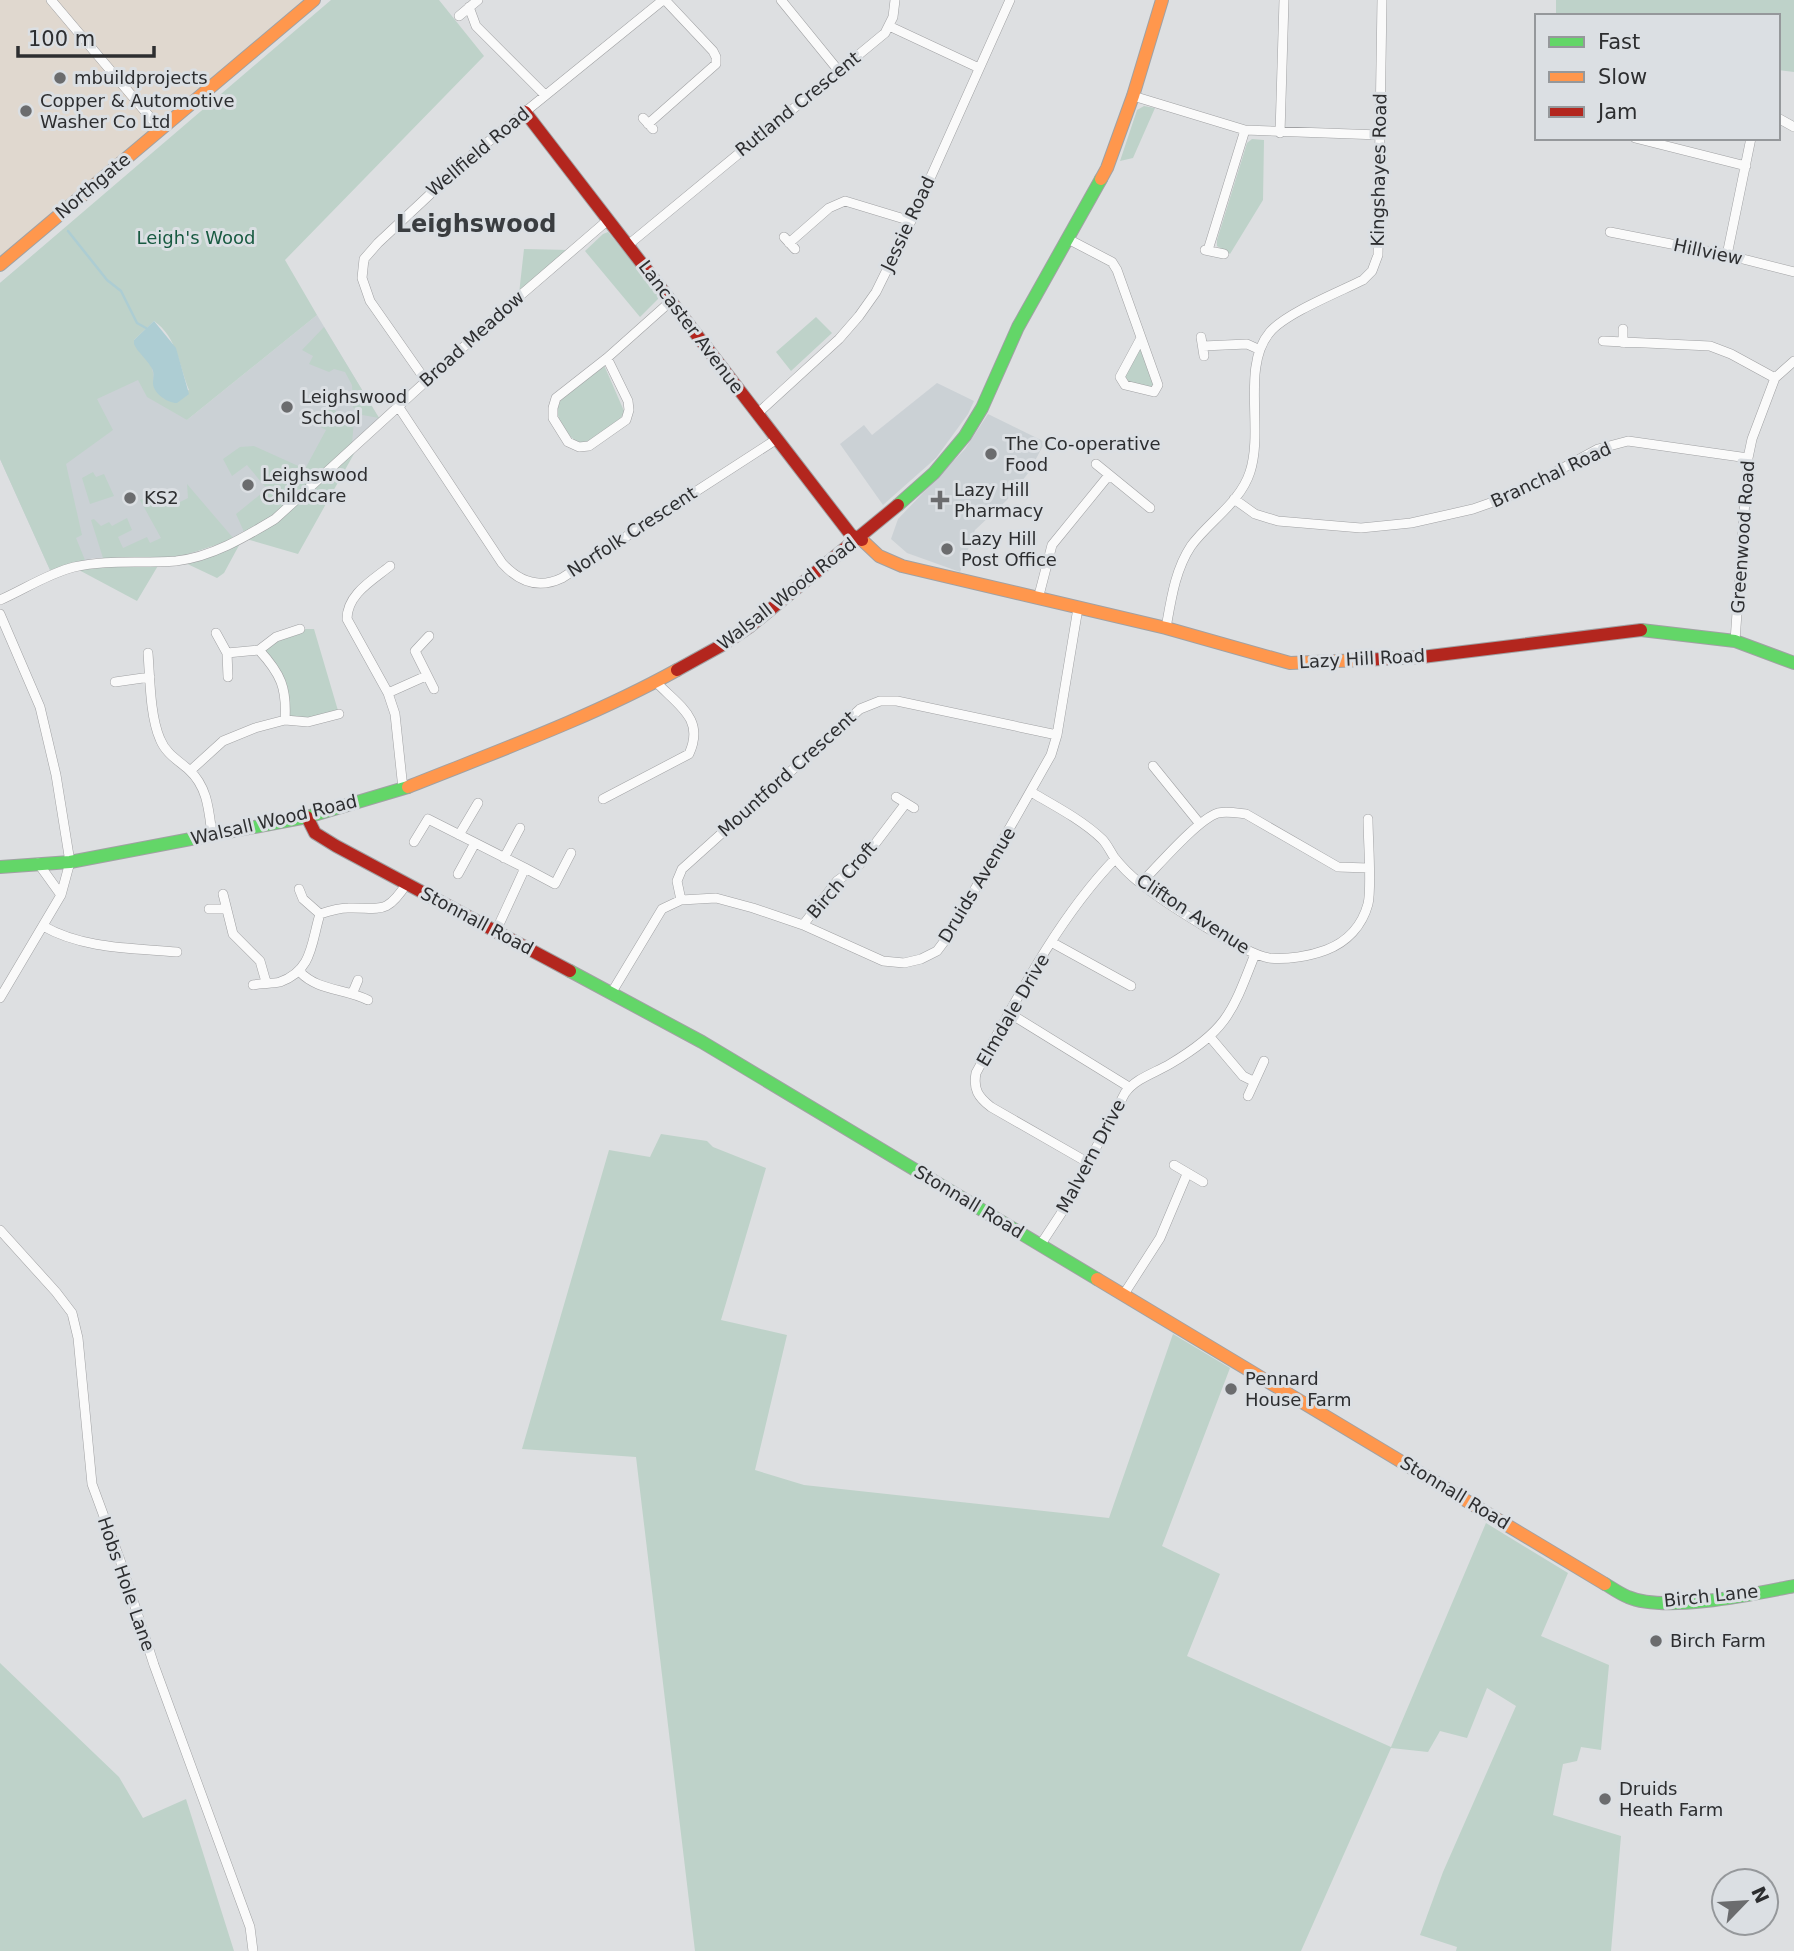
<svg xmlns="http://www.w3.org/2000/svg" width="1794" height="1951" viewBox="0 0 1794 1951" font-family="'DejaVu Sans',sans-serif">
  <rect width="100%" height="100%" fill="#dddfe1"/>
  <path fill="#cbd1d5" d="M 62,231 L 187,420 L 317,315 L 379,418 L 272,516 L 245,534 L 179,557 L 94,558 L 50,570 L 0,459 L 0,283 Z
    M 937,383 L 974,401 L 968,414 L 936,458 L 883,505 L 840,444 L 864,425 L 872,435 Z
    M 988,414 L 1045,442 L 1029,472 L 1007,500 L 975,530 L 960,572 L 907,553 L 891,539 L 898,519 L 965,449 Z"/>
  <path fill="#e0d8cf" d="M 0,0 L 303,0 L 0,256 Z"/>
  <path fill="#bed2c9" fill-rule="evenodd" d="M 331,0 L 439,0 L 484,56 L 285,260 L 317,315 L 187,420 L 147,397 L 138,380 L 97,399 L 113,430 L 66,464 L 82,535 L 76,538 L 85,560 L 50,570 L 0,459 L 0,283 ZM 154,321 C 177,337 179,365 189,390 L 164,399 L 153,382 C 156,366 143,353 134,340 Z
    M 1556,0 L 1794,0 L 1794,72 L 1778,70 L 1778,16 L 1556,16 Z
    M 1144,106 L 1155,108 L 1133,158 L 1120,161 L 1137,110 Z
    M 1252,139 L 1264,140 L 1263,200 L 1230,254 L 1217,246 L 1217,240 L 1247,143 Z
    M 608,232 L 658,293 L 659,298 L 640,317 L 585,251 L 603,234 Z
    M 524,249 L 570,250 L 519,294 Z
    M 816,317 L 832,333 L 791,371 L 776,352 Z
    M 324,327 L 379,418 L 357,414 L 353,407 L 352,385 L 345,372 L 334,369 L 329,372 L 309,364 L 313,356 L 302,350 Z
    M 1138,349 L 1142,349 L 1155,385 L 1152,388 L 1129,383 L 1125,376 Z
    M 604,365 L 624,411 C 621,421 615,424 606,430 C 586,444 577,450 563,426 C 557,417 556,411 560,400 Z
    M 334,399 L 338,401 L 333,408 L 343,419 L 350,414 L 354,420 L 352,444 L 272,516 L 245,534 L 236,514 L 267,489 L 247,465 L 232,476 L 223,459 L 240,447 L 254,446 L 305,469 L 326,430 L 317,425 L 321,417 L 323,418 Z
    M 360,443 L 298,554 L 243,538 L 224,573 L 217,578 L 179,560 L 208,553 L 275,519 Z
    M 93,472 L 96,477 L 104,474 L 114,496 L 90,504 L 82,478 Z
    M 187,484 L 234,539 L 179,557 L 103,558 L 91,520 L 94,519 L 101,526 L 109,522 L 112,526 L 127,518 L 132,530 L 118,537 L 123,548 L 147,537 L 150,543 L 161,538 L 140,500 L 165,489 L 167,502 L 174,505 L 188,498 Z
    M 159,564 L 137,601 L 77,569 L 95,565 Z
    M 300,629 L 314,629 L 339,714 L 308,722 L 285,720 L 286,698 L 259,650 Z
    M 661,1134 L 707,1141 L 713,1147 L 766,1168 L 721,1320 L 787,1335 L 755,1470 L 804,1485 L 1109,1518 L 1173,1334 L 1230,1368 L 1162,1546 L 1220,1574 L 1187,1656 L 1391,1747 L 1486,1523 L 1568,1573 L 1541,1636 L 1609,1665 L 1601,1750 L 1581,1747 L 1577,1761 L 1563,1764 L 1553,1815 L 1621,1836 L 1611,1951 L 1456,1951 L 1457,1947 L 1420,1935 L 1443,1872 L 1516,1706 L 1487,1688 L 1467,1738 L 1440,1731 L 1428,1752 L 1391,1748 L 1301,1951 L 695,1951 L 636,1457 L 522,1449 L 609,1150 L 650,1157 Z
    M 0,1663 L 119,1777 L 143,1818 L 186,1799 L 234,1951 L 0,1951 Z"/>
  <path fill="#adcdd3" d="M 154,321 L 176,348 L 189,394 L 177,403 C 167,403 153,393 153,383 C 153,376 155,373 151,367 C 146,358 138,353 134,344 L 134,340 Z"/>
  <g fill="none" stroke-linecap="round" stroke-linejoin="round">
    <path stroke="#adcdd3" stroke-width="2.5" d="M 68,231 L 107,280 L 121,291 L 137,323 L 146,328"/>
    <defs>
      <path id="street" d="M 51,0 L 160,129
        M 781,0 L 838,70
        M 469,7 L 476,26 L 545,95
        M 459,16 L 478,0
        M 889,26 L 979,68
        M 1133,96 L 1245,130 L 1380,135
        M 643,118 L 653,129
        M 1778,118 L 1794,127
        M 648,124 L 716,64 L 716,57 L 713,51 L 665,0
        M 1280,133 L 1284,0
        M 1635,138 L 1746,166
        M 1610,232 L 1727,255 L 1794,272
        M 784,237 L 795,249
        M 1068,239 L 1112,262 L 1117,270 L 1158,385 L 1154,392 L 1125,385 L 1120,377 L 1141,338
        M 789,243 L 829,208 L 845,201 L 911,221
        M 628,245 L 885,33 L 893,17 L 895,0
        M 1205,250 L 1224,254
        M 1208,250 L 1245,130
        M 1727,255 L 1751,138
        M 1201,337 L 1204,356
        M 1603,341 L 1710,346 L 1731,354 L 1775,378
        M 1623,343 L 1623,329
        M 1203,346 L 1247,344 L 1258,349
        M 607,358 L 628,401 L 629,410 L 626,420 L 589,446 L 579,447 L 568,442 L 553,418 L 553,408 L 556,398 L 607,358 L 671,301
        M 426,381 L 370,301 L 362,278 L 364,259 L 378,243 L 472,155 L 663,0
        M 398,406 L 502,563 C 519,582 539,589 562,578 L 777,439
        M 757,414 L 839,339 L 859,316 L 876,292 L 911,221 L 1010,0
        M 1096,464 L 1150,508
        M 1234,499 L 1255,514 L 1278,521 L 1361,528 L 1411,523 L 1473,509 L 1513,495 L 1598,449 L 1628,441 L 1748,458
        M 390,566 C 373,580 347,594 347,619 L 388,693 L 395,714 L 403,789
        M 1038,599 L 1052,545 L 1109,475
        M 0,600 C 23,590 49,573 74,567 C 107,559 142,564 176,561 C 212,557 245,537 275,519 L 515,300 L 608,220
        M 0,614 L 40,707 L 56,775 L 70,862 L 61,895 L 0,998
        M 1166,628 C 1171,600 1175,570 1191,546 C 1209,521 1240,503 1250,472 C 1264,429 1241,366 1270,332 C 1286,313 1339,292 1363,280 L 1372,271 L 1378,255 L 1382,0
        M 216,633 L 227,653 L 228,677
        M 429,636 L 415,651 L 434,689
        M 1735,641 L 1748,458 L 1752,439 L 1775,378 L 1794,361
        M 259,650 L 276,637 L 300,629
        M 148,653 C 150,679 150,716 160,739 C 166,754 178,760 189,770 C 208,787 209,812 212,835
        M 227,653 L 259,650 C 281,674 287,688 285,720
        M 115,682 L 150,677
        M 388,693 L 426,676
        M 1153,766 L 1200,824
        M 190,771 L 223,741 L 255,728 L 285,720 L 308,722 L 339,714
        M 1031,792 C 1055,806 1082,820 1102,839 C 1107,844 1110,851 1114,857 C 1121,866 1131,876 1140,883 C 1162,901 1244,954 1269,958 C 1287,960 1310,956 1326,950 C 1347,942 1362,926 1368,904 C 1372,888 1368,840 1368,819
        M 896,797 L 914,808
        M 603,799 L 689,754 C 705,719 679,706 656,682
        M 459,835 L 478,803
        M 414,842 L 428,819 L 525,868 L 496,931
        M 504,858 L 520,828
        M 38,863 L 61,895
        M 525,868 L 555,884 L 571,853
        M 458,874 L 475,843
        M 1141,883 C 1158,866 1198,819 1218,813 C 1227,811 1237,813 1246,814 L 1338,867 L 1368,868
        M 299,889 L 303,899 L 320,914
        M 223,894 L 233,934 L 260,961 L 266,982
        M 681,900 L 677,881 L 682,869 L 860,709 L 880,701 L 897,701 L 1057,735
        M 209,909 L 225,909
        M 803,925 L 837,881 L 859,865 L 906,803
        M 43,926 C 83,949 132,948 177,952
        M 1053,943 L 1131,986
        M 300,972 C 318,991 344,988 368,1000
        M 253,985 C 262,983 272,984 280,982 C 313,970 311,943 320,914 C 329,911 338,908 348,908 C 380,907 386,916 407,883
        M 353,992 L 358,980
        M 612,992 L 662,909 L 681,900 L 716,898 L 753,908 L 803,925 L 883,961 L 904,963 L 921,959 L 937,951 L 949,935 L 1051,755 L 1057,735 L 1078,608
        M 1009,1013 L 1129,1087
        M 1210,1037 L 1243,1076 L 1253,1081
        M 1248,1096 L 1264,1061
        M 1087,1162 L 991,1107 C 978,1097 973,1089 976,1073 C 1016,1000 1058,918 1115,859
        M 1174,1165 L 1203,1182
        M 0,1230 L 56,1292 L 72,1313 L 78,1338 L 92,1484 L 120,1560 L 154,1665 L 250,1927 L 253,1951
        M 1041,1244 L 1062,1212 L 1125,1093 C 1136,1078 1155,1073 1170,1064 C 1227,1030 1232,1013 1255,954
        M 1124,1294 L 1160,1238 L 1187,1174"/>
      <path id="fast" d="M 898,505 L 934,473 L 965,436 L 982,408 L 1018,327 L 1101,179
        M 1641,630 L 1735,641 L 1794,663
        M 0,867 L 70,862 L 307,817 L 408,787
        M 570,971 L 702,1042 L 1097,1279
        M 1605,1584 C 1612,1588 1620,1594 1628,1597 C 1665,1613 1754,1594 1794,1586"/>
      <path id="slow" d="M 1101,179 L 1107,168 L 1133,96 L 1162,0
        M 0,265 L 314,0
        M 862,540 L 879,556 L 902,566 L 1166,628 L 1290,663 L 1362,660
        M 408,787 C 498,751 592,717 677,670
        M 1097,1279 L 1605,1584"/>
      <path id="jam" d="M 525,112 L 851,535 L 862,540
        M 1362,660 L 1422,657 L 1641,630
        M 677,670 L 724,644 L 749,627 L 898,505
        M 307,817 L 315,833 L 336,846 L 570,971"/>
    </defs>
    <use href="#street" stroke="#a0a1a3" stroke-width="10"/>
    <use href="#fast" stroke="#a0a1a3" stroke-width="14"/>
    <use href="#slow" stroke="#a0a1a3" stroke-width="14"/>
    <use href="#jam" stroke="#a0a1a3" stroke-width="14"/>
    <use href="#street" stroke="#fafafa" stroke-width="9"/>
    <use href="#fast" stroke="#63d668" stroke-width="12"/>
    <use href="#slow" stroke="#ff974d" stroke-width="12"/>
    <use href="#jam" stroke="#b3261e" stroke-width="12"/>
  </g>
  <g fill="#6b6c6e" stroke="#dbdfe3" stroke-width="2.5">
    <circle cx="60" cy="78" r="7"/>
    <circle cx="26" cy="111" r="7"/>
    <circle cx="287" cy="407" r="7"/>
    <circle cx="991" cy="454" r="7"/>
    <circle cx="248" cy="485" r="7"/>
    <circle cx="130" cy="498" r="7"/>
    <path d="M936.5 489.5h7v7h7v7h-7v7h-7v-7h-7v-7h7z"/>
    <circle cx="947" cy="549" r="7"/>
    <circle cx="1231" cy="1389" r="7"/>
    <circle cx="1656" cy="1641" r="7"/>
    <circle cx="1605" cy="1799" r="7"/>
  </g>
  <g text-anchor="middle" stroke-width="6" stroke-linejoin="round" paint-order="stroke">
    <g font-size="18" fill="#2d2e30" stroke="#dbdfe3" text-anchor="start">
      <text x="74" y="84">mbuildprojects</text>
      <text x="40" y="107">Copper &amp; Automotive<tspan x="40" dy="21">Washer Co Ltd</tspan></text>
      <text x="301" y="403">Leighswood<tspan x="301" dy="21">School</tspan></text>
      <text x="1005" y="450">The Co-operative<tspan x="1005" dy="21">Food</tspan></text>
      <text x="262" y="481">Leighswood<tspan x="262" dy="21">Childcare</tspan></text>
      <text x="954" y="496">Lazy Hill<tspan x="954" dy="21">Pharmacy</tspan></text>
      <text x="144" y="504">KS2</text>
      <text x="961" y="545">Lazy Hill<tspan x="961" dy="21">Post Office</tspan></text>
      <text x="1245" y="1385">Pennard<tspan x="1245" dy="21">House Farm</tspan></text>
      <text x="1670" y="1647">Birch Farm</text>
      <text x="1619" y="1795">Druids<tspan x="1619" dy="21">Heath Farm</tspan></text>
    </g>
    <g font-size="18" fill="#2d2e30" stroke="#dbdfe3">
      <text transform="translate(798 104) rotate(-39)" y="6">Rutland Crescent</text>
      <text transform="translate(478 152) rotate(-40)" y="6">Wellfield Road</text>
      <text transform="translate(1379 170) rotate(-89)" y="6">Kingshayes Road</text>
      <text transform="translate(93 186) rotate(-40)" y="6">Northgate</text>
      <text transform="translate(908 224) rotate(-65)" y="6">Jessie Road</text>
      <text transform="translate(1708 252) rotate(12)" y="6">Hillview</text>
      <text transform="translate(691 327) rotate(53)" y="6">Lancaster Avenue</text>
      <text transform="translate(472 339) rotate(-42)" y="6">Broad Meadow</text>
      <text transform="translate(1551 475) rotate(-25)" y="6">Branchal Road</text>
      <text transform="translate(632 532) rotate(-33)" y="6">Norfolk Crescent</text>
      <text transform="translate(1743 537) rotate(-86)" y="6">Greenwood Road</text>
      <text transform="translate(787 594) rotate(-38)" y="6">Walsall Wood Road</text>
      <text transform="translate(1362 659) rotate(-3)" y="6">Lazy Hill Road</text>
      <text transform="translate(787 774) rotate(-42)" y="6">Mountford Crescent</text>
      <text transform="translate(274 820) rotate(-13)" y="6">Walsall Wood Road</text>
      <text transform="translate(842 880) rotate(-49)" y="6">Birch Croft</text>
      <text transform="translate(977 885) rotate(-59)" y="6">Druids Avenue</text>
      <text transform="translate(1193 914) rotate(33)" y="6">Clifton Avenue</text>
      <text transform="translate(477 921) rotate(28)" y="6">Stonnall Road</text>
      <text transform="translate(1013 1010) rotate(-60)" y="6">Elmdale Drive</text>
      <text transform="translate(1091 1156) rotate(-62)" y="6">Malvern Drive</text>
      <text transform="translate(969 1202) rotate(31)" y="6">Stonnall Road</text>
      <text transform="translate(1455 1493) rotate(31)" y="6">Stonnall Road</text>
      <text transform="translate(126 1584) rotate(71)" y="6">Hobs Hole Lane</text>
      <text transform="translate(1711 1596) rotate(-6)" y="6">Birch Lane</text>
    </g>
    <g font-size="18" fill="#185a41" stroke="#dbdfe3">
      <text x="196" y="244">Leigh's Wood</text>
    </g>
    <g font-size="24" font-weight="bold" fill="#3a3d40" stroke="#dbdfe3">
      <text x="476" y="232">Leighswood</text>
    </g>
  </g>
  <rect x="1535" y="14" width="245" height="126" fill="#dbdfe3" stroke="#95989b" stroke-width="2"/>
  <rect x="1549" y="37" width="35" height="10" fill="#63d668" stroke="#95989b" stroke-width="2"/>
  <text x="1598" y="49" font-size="21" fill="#2d2e30">Fast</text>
  <rect x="1549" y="72" width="35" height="10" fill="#ff974d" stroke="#95989b" stroke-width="2"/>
  <text x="1598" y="84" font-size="21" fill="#2d2e30">Slow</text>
  <rect x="1549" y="107" width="35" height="10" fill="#b3261e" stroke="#95989b" stroke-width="2"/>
  <text x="1598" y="119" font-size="21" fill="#2d2e30">Jam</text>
  <g transform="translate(1745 1902) rotate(65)"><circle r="33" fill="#dbdfe3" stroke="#95989b" stroke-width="2"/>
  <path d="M0-5L12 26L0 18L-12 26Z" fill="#6b6c6e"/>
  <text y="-10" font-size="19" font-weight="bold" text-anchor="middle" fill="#2d2e30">N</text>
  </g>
  <path d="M18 46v10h136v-10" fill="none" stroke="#2d2e30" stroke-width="3.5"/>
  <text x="28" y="46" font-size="21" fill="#2d2e30" stroke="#dbdfe3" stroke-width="5" paint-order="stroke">100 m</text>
</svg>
